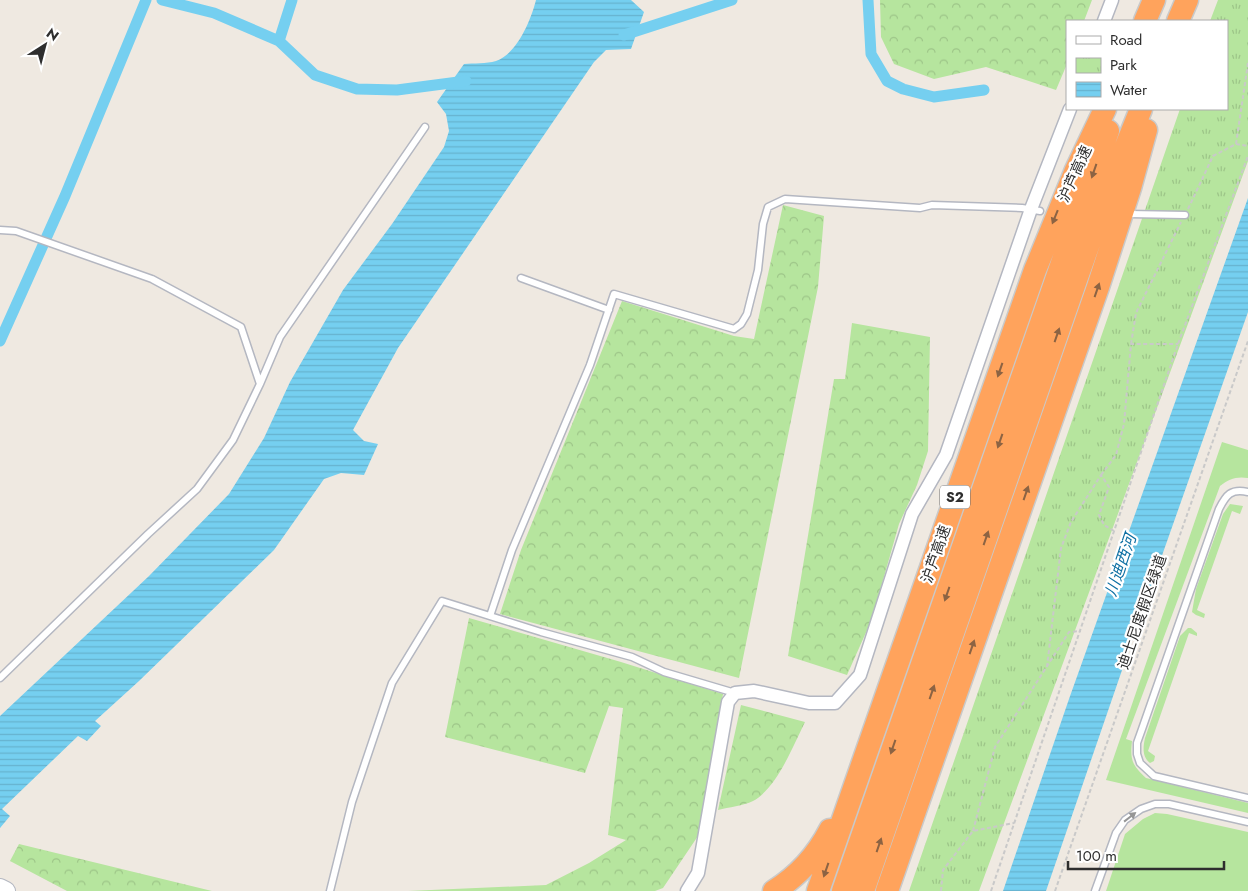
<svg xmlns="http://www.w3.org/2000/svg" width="1248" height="891" viewBox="0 0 1248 891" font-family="Jost,'Noto Sans SC',sans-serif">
  <defs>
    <pattern id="forest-crowns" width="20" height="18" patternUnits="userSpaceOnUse" patternTransform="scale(1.25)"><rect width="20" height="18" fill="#b6e59e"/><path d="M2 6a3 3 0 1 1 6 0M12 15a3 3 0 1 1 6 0" fill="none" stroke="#9dc588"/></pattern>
    <pattern id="park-tufts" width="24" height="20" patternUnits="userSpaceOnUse" patternTransform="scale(1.25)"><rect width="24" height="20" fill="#b6e59e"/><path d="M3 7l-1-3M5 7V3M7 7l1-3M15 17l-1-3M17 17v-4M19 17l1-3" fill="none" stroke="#9dc588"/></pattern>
    <pattern id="water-rules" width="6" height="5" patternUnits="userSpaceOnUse" patternTransform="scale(1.25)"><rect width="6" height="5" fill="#75cff0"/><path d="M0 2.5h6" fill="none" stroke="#66b2ce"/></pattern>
  </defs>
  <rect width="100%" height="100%" fill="#efe9e1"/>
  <path fill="#b6e59e" d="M 1222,442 L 1248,450 L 1248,478 C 1237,476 1228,479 1220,486 L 1126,739 L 1132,741 C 1130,760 1132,765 1146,778 L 1248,803 L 1248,813 L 1106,780 Z
    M 1230,504 L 1243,506 L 1240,514 L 1232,511 L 1197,610 L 1205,614 L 1204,618 L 1196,615 L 1192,612 L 1196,589 L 1223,514 Z
    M 1188,628 L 1191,628 L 1197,633 L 1197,636 L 1189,633 L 1148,751 L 1155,756 L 1154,761 L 1150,763 C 1142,757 1143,747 1145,738 L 1180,636 Z
    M 1155,813 L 1167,814 L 1248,832 L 1248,891 L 1106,891 L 1125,834 L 1143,819 Z"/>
  <path fill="url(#forest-crowns)" d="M 880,0 L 1092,0 L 1084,21 L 1067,21 L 1067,64 L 1056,90 L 986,67 L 934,79 L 894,64 L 881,37 Z
    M 783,205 L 824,216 L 818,287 L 739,678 L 500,614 L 521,550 L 622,301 L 734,336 L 754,339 Z
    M 852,323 L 930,337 L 928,451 L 917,485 L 899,524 L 872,619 L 847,675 L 788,656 L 834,379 L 845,379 Z
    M 469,618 L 621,662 L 723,694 L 698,836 L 663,888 L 655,891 L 408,891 L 546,885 L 589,863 L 626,840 L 608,835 L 623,708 L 609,706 L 585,773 L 445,737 Z
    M 741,705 L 805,722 C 793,746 777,788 753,801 C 743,806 729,807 718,810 Z
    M 19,844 L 212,891 L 67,891 L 10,861 Z"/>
  <path fill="url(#park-tufts)" d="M 1218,0 L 1248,0 L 1248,161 L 979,891 L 909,891 L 1180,109 L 1227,109 L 1227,21 L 1210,21 Z"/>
  <path fill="url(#water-rules)" d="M 536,0 L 631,0 L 644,12 L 631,49 L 606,50 L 594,62 L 398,348 L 353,430 L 364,441 L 378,444 L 364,475 L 341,473 L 324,479 L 274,550 L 139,681 L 95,721 L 101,726 L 87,741 L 78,736 L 2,809 L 10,816 L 0,828 L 0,716 L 149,576 L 229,494 L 264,438 L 290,382 L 343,290 L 392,224 L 444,147 L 449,131 L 446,114 L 437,102 L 464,64 C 474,63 486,64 496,61 C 517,54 531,20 536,0 Z
    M 1248,198 L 1248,312 L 1141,615 L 1046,891 L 1003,891 L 1069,699 Z"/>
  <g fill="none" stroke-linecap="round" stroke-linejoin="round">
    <path stroke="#75cff0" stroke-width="11" d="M 162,0 L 214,13 L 279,41 L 315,75 L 357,89 L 397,90 L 466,81
      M 868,0 L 871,54 L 887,81 L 903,89 L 934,97 L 984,90
      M 624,35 L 732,0
      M 279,41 L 292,0
      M 0,341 L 65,196 L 146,0"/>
    <defs>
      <path id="lane" d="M 1129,214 L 1185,215
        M 0,230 L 16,231 L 152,279 L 241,327 L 260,384
        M 521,278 L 609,310
        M 1248,492 C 1231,488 1226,495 1219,509 L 1142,729 L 1137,743 L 1137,754 L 1140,763 L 1154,776 L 1248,798
        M 490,616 L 512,550 L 590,365 L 614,294 L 734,329 L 741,324 L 747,314 L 758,270 L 763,224 L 768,207 L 785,199 L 920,208 L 932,205 L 1022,208 L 1040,211
        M 0,678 L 148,534 L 197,489 L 233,440 L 260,384 L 280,337 L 425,127
        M 330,891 L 352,802 L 392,683 L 442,601 L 541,632 L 632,657 L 664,672 L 735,693
        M 1095,891 L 1116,833 L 1125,820 L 1141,809 L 1155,804 L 1169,804 L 1248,822"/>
      <path id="street" d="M 1104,21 L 1112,0
        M 687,891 L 698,873 L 728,702 L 735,693 L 754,691 L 809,703 L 835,703 L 860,675 L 912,514 L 946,455 L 1031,209 L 1070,109"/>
      <path id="secondary" d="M 0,888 L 6,891"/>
      <path id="highway" d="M 1145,21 L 1154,0
        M 1178,21 L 1187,0
        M 774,891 C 798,876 817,855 830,830
        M 818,891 L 1035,270 L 1076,170 L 1105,109
        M 843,891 L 1108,131
        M 863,891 L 1076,280 L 1105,198 L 1141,109
        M 887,891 L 1098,287 L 1130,188 L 1146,130"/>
    </defs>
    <use href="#lane" stroke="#b4b7c1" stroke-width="9"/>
    <use href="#street" stroke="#b4b7c1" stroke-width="15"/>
    <use href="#secondary" stroke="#b4b7c1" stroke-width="20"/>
    <use href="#highway" stroke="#c9c9c9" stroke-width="25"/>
    <path stroke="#c9c9c9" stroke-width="2" stroke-dasharray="4 2.5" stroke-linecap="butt" d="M 1236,144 L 1248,63
      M 1188,209 L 1213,156 L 1236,144 L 1248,146
      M 1131,344 L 1136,313 L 1181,222
      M 1101,475 L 1116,455 L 1124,424 L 1131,344 L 1178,344
      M 1047,667 L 1061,548 L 1071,522 L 1101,475 L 1109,487 L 1099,515 L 1104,525 L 1114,531
      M 973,831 L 995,747 L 1069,632 L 1081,631
      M 941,891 L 943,870 L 973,831 L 1014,823
      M 991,891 L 1178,344 L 1248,156
      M 1055,891 L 1248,341"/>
    <use href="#lane" stroke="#fff" stroke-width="6"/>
    <use href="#street" stroke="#fff" stroke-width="12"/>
    <use href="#secondary" stroke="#fff" stroke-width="18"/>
    <use href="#highway" stroke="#ffa35c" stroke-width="22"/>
  </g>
  <defs><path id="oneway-solid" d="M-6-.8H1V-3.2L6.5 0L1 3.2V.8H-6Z" transform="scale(1.25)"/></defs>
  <g fill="#8c6343">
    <use href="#oneway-solid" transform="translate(1094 171) rotate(109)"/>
    <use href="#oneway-solid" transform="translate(1055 217) rotate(112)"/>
    <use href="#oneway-solid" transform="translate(1097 290) rotate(-71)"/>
    <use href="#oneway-solid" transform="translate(1057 335) rotate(-71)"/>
    <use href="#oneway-solid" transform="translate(1000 370) rotate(109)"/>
    <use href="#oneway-solid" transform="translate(1000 441) rotate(109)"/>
    <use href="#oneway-solid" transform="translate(1026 493) rotate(-71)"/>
    <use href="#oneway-solid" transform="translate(986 538) rotate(-71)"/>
    <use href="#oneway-solid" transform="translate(947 594) rotate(109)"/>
    <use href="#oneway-solid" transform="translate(972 647) rotate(-71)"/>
    <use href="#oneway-solid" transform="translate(932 692) rotate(-71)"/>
    <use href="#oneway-solid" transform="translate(893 747) rotate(109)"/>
    <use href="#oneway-solid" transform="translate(879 845) rotate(-71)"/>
    <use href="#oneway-solid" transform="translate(826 870) rotate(109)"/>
  </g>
  <use fill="#969696" href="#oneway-solid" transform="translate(1130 817) rotate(-38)"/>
  <g text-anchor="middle" stroke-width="4.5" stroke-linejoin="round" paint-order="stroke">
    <rect fill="#fff" stroke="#6d6d6d" stroke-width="1" x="940" y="485.5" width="30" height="23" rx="4"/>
    <g font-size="14" font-weight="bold" fill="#2e2e2e">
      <text x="955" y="502">S2</text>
    </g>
    <g font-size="15" fill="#2e2e2e" stroke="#fff">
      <text transform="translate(1075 174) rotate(-66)" y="5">沪芦高速</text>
      <text transform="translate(936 554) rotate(-71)" y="5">沪芦高速</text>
      <text transform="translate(1142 612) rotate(-71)" y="5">迪士尼度假区绿道</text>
    </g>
    <g font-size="16" font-style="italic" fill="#0d6fa3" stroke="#fff">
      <text transform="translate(1120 565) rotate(-71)" y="6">川迪西河</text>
    </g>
  </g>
  <rect x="1066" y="20" width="162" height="90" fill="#ffffff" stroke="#ababab"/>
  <rect x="1076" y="36" width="25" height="8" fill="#ffffff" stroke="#ababab"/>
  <text x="1110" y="45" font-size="15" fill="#2e2e2e">Road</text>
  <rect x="1076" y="58" width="25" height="15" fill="url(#park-tufts)" stroke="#ababab"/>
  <text x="1110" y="70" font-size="15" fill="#2e2e2e">Park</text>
  <rect x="1076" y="82" width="25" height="15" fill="url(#water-rules)" stroke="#ababab"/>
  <text x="1110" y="95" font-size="15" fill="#2e2e2e">Water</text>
  <g transform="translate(45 45) rotate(36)" stroke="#ffffff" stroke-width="4" paint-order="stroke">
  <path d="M0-4L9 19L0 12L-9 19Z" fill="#2e2e2e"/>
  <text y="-8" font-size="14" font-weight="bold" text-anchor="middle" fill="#2e2e2e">N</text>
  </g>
  <path d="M1068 861v8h156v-8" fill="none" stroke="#2e2e2e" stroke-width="2.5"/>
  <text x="1076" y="861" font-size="15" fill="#2e2e2e" stroke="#ffffff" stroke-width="4" paint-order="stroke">100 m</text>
</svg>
